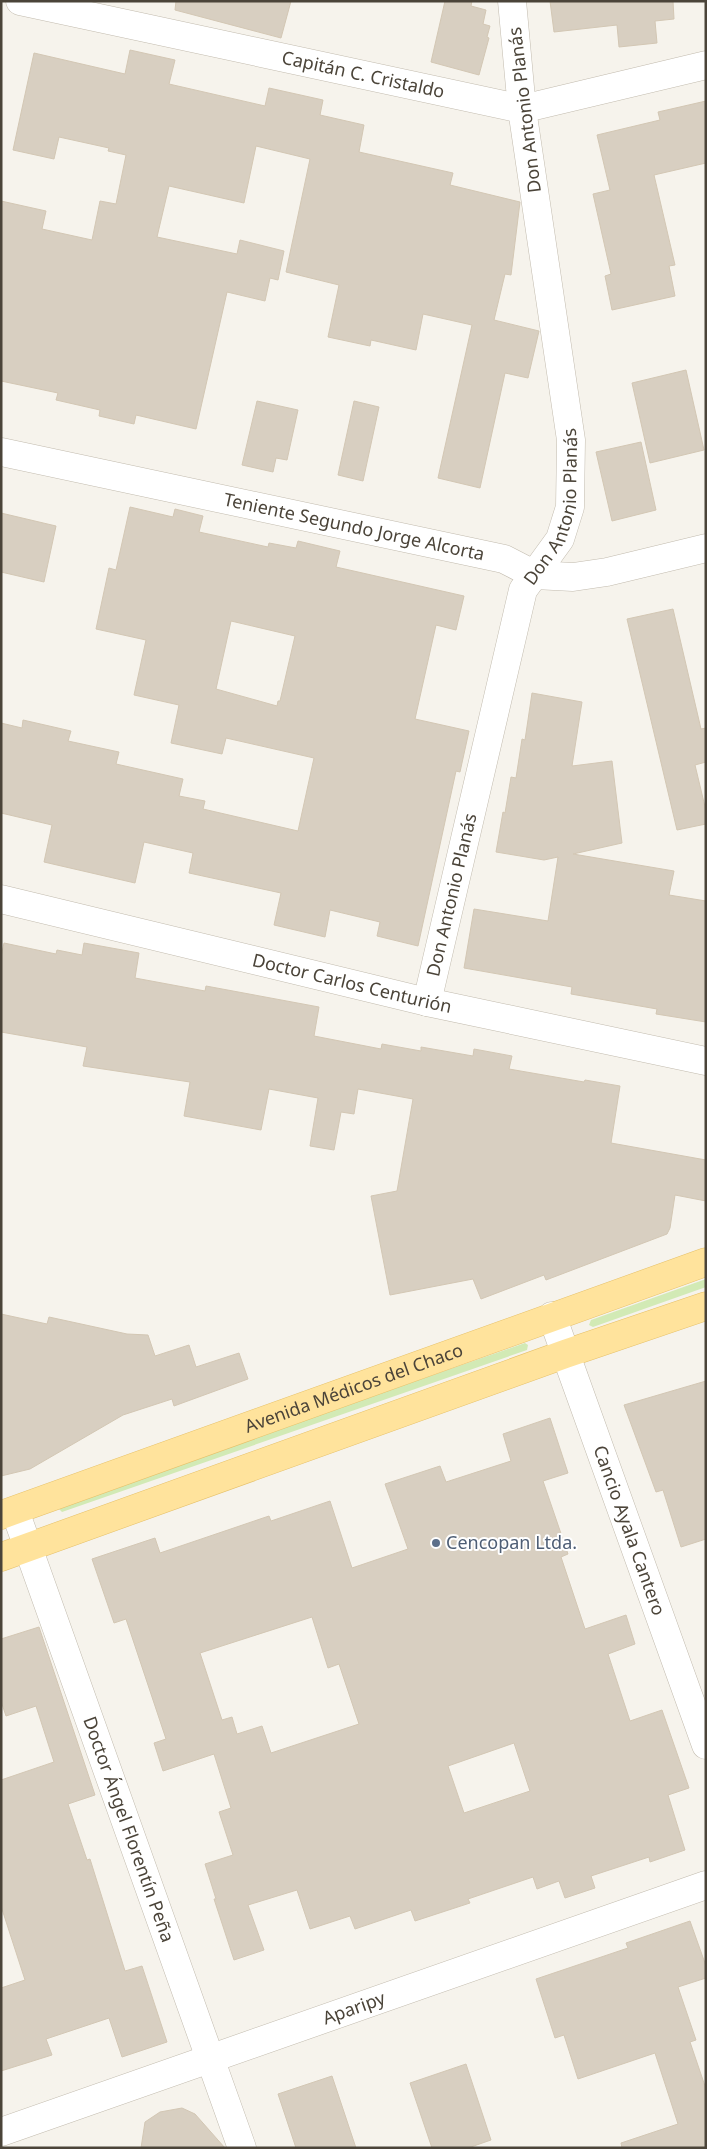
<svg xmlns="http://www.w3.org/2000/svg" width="707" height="2149" viewBox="0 0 707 2149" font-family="'Noto Sans',sans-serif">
  <rect width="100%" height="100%" fill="#f6f3ec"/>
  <path fill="#d2eab5" d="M 706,1279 L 706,1287 L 593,1327 L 589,1325 L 591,1320 Z
    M 525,1343 L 528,1345 L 527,1350 L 62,1512 L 58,1508 L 59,1505 Z"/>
  <path fill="#d8cfc1" stroke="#d3c7b4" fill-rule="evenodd" d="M 176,1 L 291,1 L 281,38 L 175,10 Z
    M 445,1 L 472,1 L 471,6 L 486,10 L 483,24 L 490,26 L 487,37 L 489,38 L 479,75 L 431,62 Z
    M 550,1 L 673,1 L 674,19 L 655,21 L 657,43 L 619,47 L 617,25 L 554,32 Z
    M 130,50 L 175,60 L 169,84 L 265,106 L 269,88 L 323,100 L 320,115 L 364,125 L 359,152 L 453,173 L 450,185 L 520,202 L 511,275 L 505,274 L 494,320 L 539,331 L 528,378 L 505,373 L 480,488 L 438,478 L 472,325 L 423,314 L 416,350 L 371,340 L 370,346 L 328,337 L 339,285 L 286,272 L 310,159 L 256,146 L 244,203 L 169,186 L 157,237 L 237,254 L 240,240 L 284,251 L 278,280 L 270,278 L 265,301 L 227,292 L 196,429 L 136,415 L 134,424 L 99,416 L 100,410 L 56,400 L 58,393 L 1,381 L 1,201 L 46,211 L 42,229 L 92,240 L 100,201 L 116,204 L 126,155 L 108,151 L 109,148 L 59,137 L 54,159 L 13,150 L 34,53 L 125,74 Z
    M 706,101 L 706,163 L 654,175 L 675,265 L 669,266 L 675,296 L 612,310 L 605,276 L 611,274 L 593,194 L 610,190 L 597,135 L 660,120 L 658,112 Z
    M 686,370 L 704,450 L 650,463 L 632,383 Z
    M 257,401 L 298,410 L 287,460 L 276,458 L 273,472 L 242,465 Z
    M 354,401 L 379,407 L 363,481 L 338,475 Z
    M 641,442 L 656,510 L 612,521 L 596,452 Z
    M 130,507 L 173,517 L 175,509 L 203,516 L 199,532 L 268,547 L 269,543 L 296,548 L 298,541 L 340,551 L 336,567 L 464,596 L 456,630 L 436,625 L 415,719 L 469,731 L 460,772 L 456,771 L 418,946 L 377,936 L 380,922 L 330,910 L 325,937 L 274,925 L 281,893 L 189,873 L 193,853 L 144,842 L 135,883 L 44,862 L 52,825 L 1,813 L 1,723 L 22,728 L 23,720 L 71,731 L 68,741 L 119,752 L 116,764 L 183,779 L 179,796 L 205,801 L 203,809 L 298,831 L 314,758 L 226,738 L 222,754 L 171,743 L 179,705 L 134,695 L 146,640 L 96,629 L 109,568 L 116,570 ZM 231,621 L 295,636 L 280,701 L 278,701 L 277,706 L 216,689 Z
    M 1,513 L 56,526 L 44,582 L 1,572 Z
    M 673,609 L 701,729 L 706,728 L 706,762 L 695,765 L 706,811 L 706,824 L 677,830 L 627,619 Z
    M 532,693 L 582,702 L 572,766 L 612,761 L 622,843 L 573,854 L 674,871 L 669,895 L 706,901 L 706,1022 L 656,1014 L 657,1009 L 571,994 L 572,987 L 464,968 L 474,909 L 548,921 L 558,857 L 544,860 L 496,852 L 503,812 L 505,813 L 511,777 L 516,778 L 522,739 L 525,740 Z
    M 4,943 L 56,954 L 57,950 L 82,955 L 84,943 L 139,953 L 135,978 L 205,991 L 206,986 L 319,1007 L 314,1036 L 381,1049 L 382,1044 L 421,1051 L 421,1047 L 473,1056 L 474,1049 L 512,1056 L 509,1069 L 584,1082 L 585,1080 L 620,1086 L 611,1143 L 706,1160 L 706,1201 L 675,1195 L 670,1228 L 667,1234 L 546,1280 L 544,1275 L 481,1299 L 473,1279 L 390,1295 L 371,1196 L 397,1191 L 413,1099 L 358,1089 L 354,1114 L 341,1112 L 334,1150 L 310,1146 L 318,1098 L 269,1089 L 261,1130 L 184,1116 L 190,1082 L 83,1066 L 87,1047 L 1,1032 L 1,957 Z
    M 1,1314 L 47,1324 L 49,1317 L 127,1334 L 148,1335 L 155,1356 L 189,1345 L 196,1367 L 239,1353 L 248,1379 L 174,1406 L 172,1399 L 123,1415 L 30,1469 L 1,1476 Z
    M 706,1381 L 706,1539 L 681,1547 L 663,1490 L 656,1492 L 624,1405 Z
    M 550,1418 L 568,1473 L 543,1481 L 568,1554 L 561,1557 L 585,1629 L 626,1615 L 635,1644 L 608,1654 L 630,1721 L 662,1710 L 689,1788 L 668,1795 L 685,1850 L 650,1862 L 649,1857 L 591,1876 L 595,1888 L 565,1898 L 559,1881 L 537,1889 L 533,1877 L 468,1899 L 470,1903 L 415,1921 L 411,1910 L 355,1929 L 350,1916 L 310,1929 L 297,1890 L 248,1905 L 264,1950 L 234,1960 L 214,1899 L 216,1899 L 205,1864 L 233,1855 L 219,1812 L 231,1808 L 214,1754 L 163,1771 L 154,1743 L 166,1739 L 126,1619 L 114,1623 L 92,1559 L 155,1538 L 160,1553 L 269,1516 L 271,1521 L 330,1501 L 352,1568 L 408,1549 L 385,1484 L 440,1466 L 446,1482 L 511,1461 L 503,1434 ZM 312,1617 L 328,1668 L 339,1664 L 359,1724 L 271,1753 L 262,1726 L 237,1734 L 232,1717 L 222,1720 L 200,1653 ZM 514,1743 L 530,1791 L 464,1813 L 448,1766 Z
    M 39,1627 L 95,1795 L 68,1804 L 87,1860 L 90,1859 L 125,1971 L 142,1966 L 167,2042 L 122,2057 L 109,2018 L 46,2039 L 52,2055 L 1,2071 L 1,1988 L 25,1980 L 1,1906 L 1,1780 L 54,1762 L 36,1706 L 6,1716 L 1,1701 L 1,1639 Z
    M 690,1921 L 706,1966 L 706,1978 L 678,1987 L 696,2040 L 690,2042 L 706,2089 L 706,2148 L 622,2148 L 621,2143 L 678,2124 L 655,2053 L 578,2079 L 564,2035 L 555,2038 L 536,1979 L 628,1948 L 626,1943 Z
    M 466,2064 L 491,2140 L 468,2148 L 432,2148 L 410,2083 Z
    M 332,2076 L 356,2148 L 296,2148 L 278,2094 Z
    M 182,2108 L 195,2114 L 225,2148 L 141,2148 L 145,2122 L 160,2112 Z"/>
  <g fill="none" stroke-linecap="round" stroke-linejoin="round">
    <defs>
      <g id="street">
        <path id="s1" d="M 20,1 L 522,109 L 706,65"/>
        <path id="s2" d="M 1,452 L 504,559 L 535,575 L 573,577 L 607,572 L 706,548"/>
        <path id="s3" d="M 1,899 L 427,1002 L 706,1061"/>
        <path id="s4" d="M 427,1002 L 523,590 L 560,539 L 570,507 L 571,440 L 522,109 L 512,1"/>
        <path id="s5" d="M 552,1316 L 706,1745"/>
        <path id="s6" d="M 15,1511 L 242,2148"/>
        <path id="s7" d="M 1,2132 L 706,1885"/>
      </g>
      <g id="primary">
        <path id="s8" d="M 1,1515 L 706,1262"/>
        <path d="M 1,1557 L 565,1354 L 706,1306"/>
      </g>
    </defs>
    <use href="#street" stroke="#c2bbae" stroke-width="29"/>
    <use href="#primary" stroke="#e6c16a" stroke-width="29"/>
    <use href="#street" stroke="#fff" stroke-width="28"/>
    <use href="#primary" stroke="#ffe39c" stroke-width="28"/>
  </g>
  <circle fill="#5c6f8a" stroke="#fff" stroke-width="2" cx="436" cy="1543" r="5"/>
  <g text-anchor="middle" stroke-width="4" stroke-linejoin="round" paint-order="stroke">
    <g font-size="18" fill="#4b4439" stroke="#fff">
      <text dy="6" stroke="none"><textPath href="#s1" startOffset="351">Capitán C. Cristaldo</textPath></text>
      <text transform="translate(525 110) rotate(-97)" y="6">Don Antonio Planás</text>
      <text dy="6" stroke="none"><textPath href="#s4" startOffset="515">Don Antonio Planás</textPath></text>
      <text dy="6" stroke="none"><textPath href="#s2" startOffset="361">Teniente Segundo Jorge Alcorta</textPath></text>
      <text dy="6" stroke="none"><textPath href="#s4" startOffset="110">Don Antonio Planás</textPath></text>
      <text dy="6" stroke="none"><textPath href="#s3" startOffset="361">Doctor Carlos Centurión</textPath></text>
      <text dy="6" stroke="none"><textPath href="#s8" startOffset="375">Avenida Médicos del Chaco</textPath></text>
      <text dy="6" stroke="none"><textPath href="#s5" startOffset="228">Cancio Ayala Cantero</textPath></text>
      <text dy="6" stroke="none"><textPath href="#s6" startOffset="338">Doctor Ángel Florentín Peña</textPath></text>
      <text dy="6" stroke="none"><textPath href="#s7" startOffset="374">Aparipy</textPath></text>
    </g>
    <g font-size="18" fill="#4e5e75" stroke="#fff" text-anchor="start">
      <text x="446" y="1549">Cencopan Ltda.</text>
    </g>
  </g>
  <rect width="707" height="2149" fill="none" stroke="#4b4439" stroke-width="5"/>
</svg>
